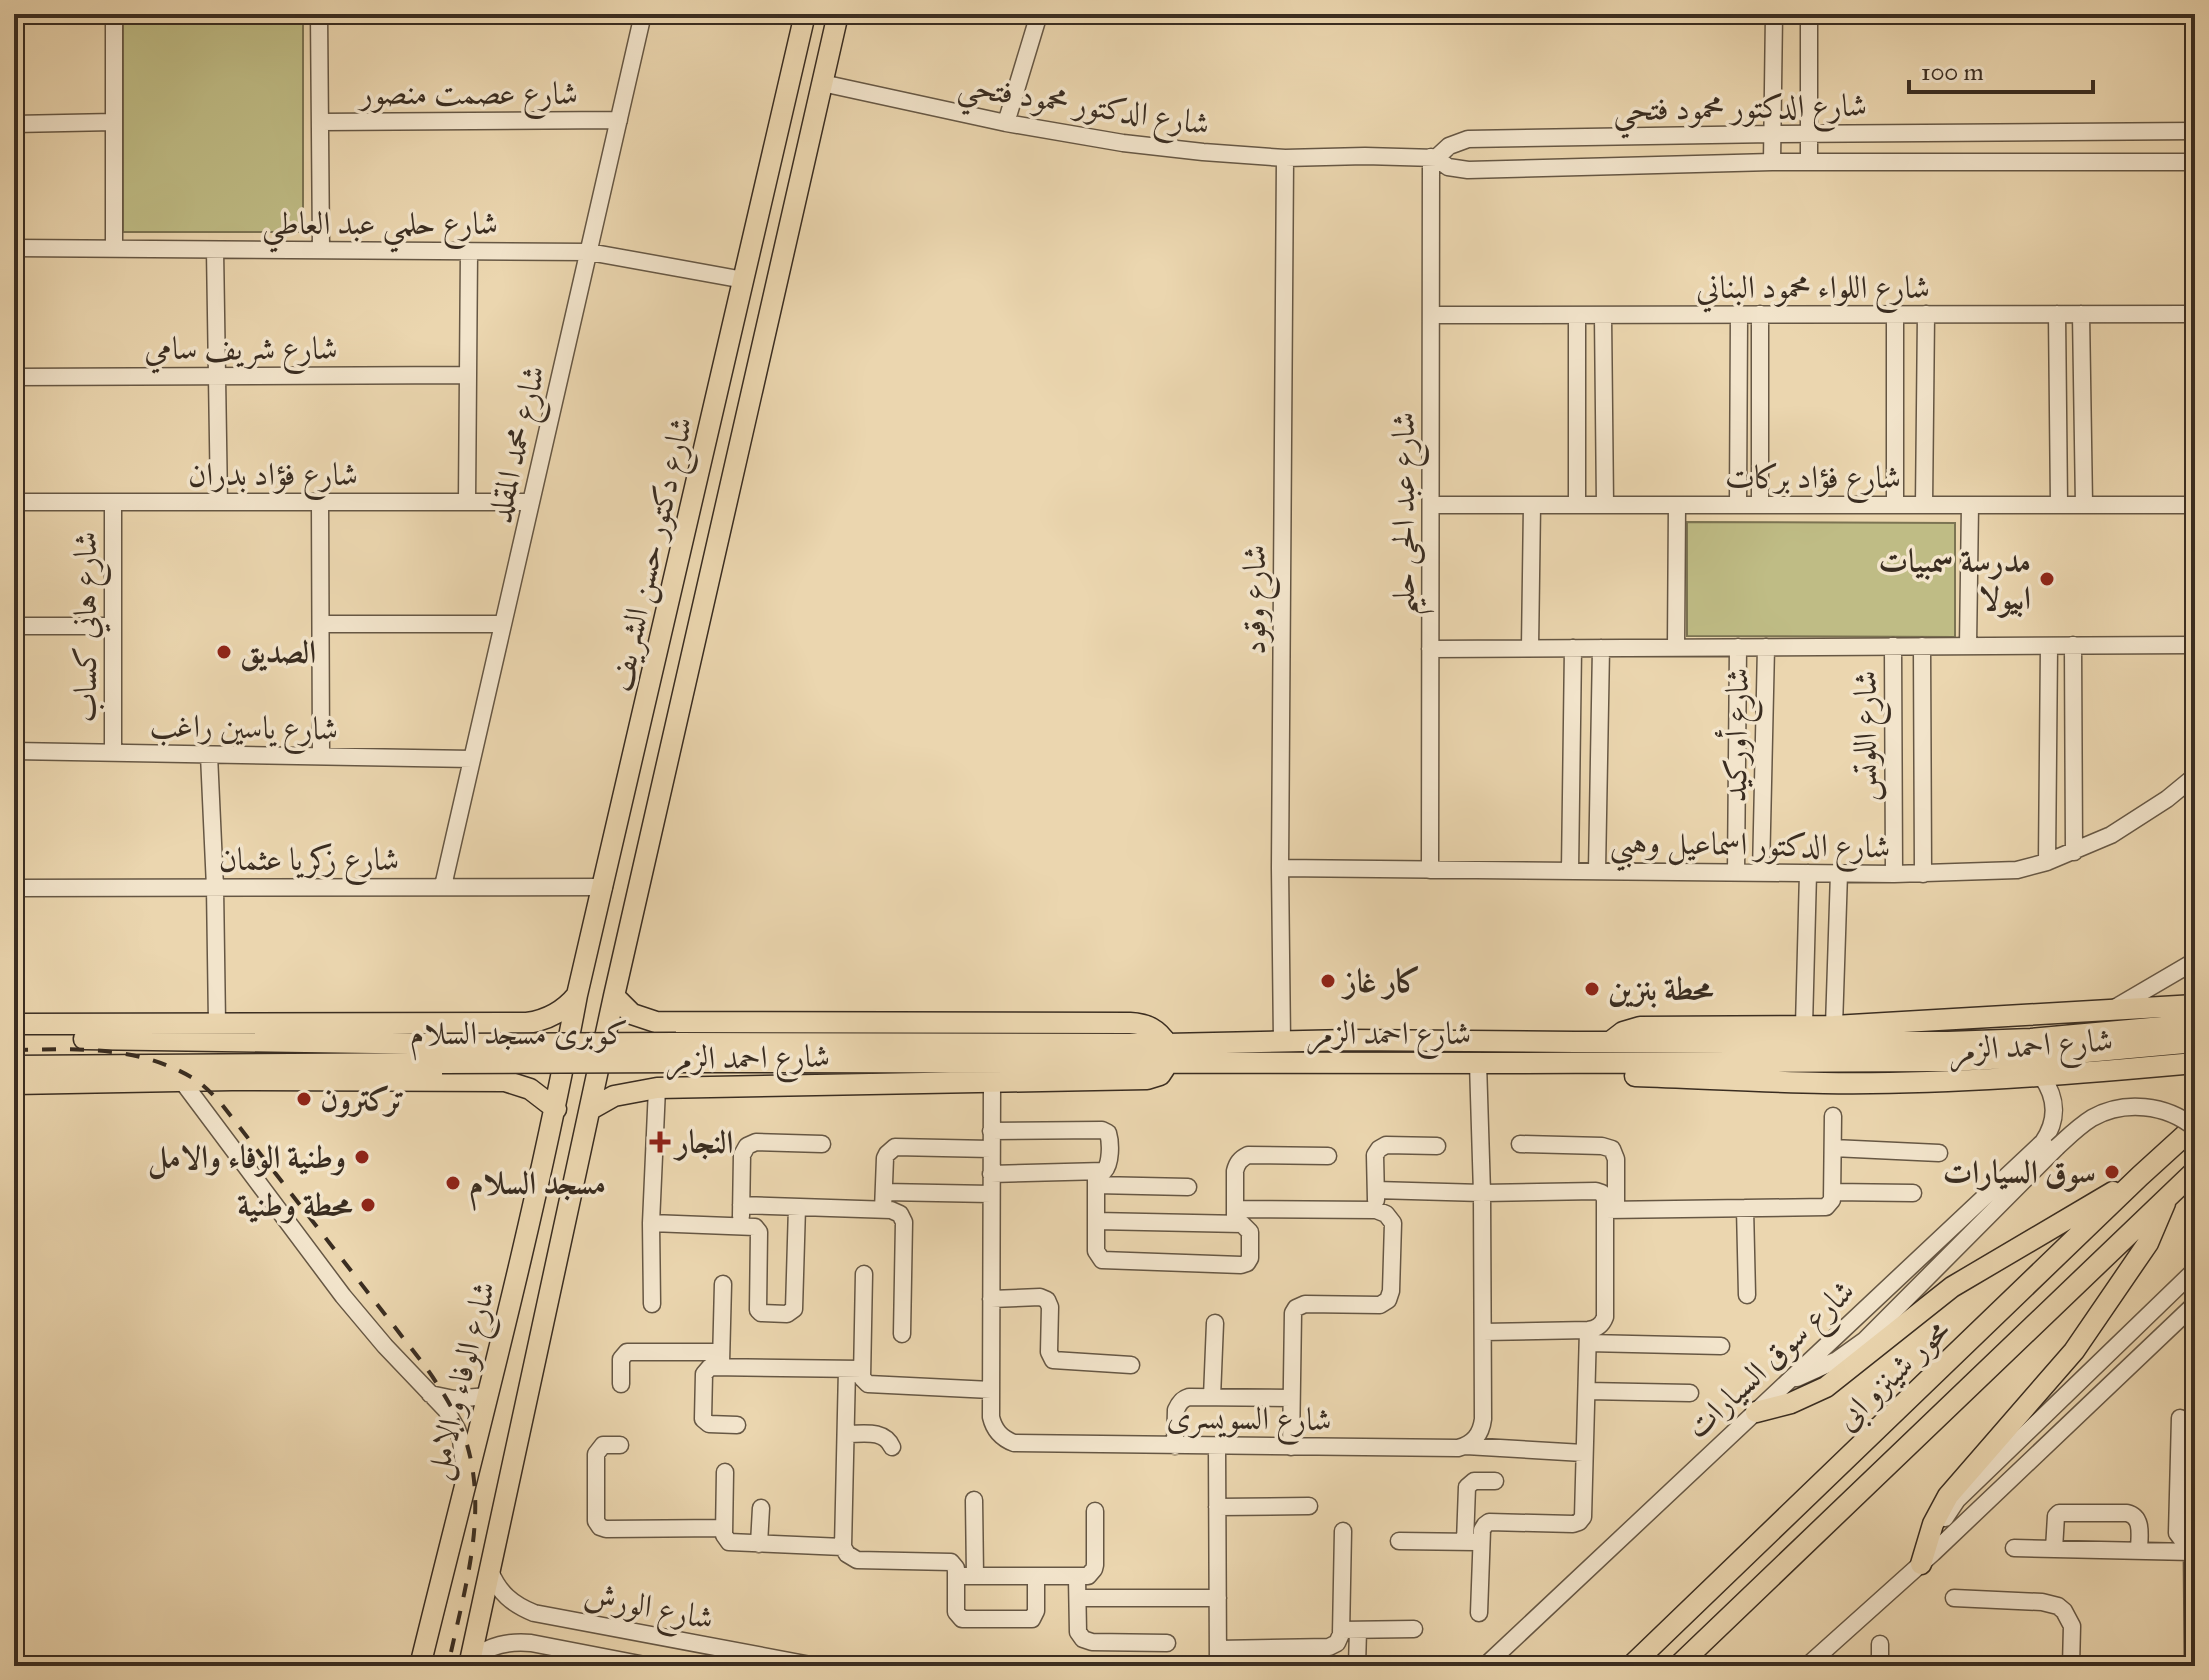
<svg xmlns="http://www.w3.org/2000/svg" width="2209" height="1680" viewBox="0 0 2209 1680" font-family="'IM FELL Great Primer',Amiri,serif">
  <rect width="100%" height="100%" fill="#ebd6af"/>
  <filter id="stains"><feTurbulence type="fractalNoise" baseFrequency=".0025" numOctaves="4"/><feColorMatrix values="0 0 0 0 .2 0 0 0 0 .09 0 0 0 0 .02 0 0 0 .5 -.17"/></filter>
  <radialGradient id="worn" r=".72"><stop offset=".6" stop-color="#630" stop-opacity="0"/><stop offset="1" stop-color="#630" stop-opacity=".3"/></radialGradient>
  <path fill="#bfbc85" stroke="#7c7453" stroke-width="2" d="M 123,14 L 303,14 L 303,232 L 123,232 Z
    M 1687,522 L 1955,523 L 1955,637 L 1687,636 Z"/>
  <g fill="none" stroke-linecap="round" stroke-linejoin="round">
    <defs>
      <path id="minor" d="M 114,14 L 114,249
        M 319,14 L 321,250
        M 1809,14 L 1809,162
        M 822,83 L 1006,123 L 1123,143 L 1203,152 L 1285,158 L 1365,156 L 1436,158 L 1448,167 L 1468,170 L 1772,162 L 2195,162
        M 320,122 L 619,120
        M 1006,123 L 1039,14
        M 14,124 L 114,122
        M 1436,158 L 1449,146 L 1468,139 L 1773,134 L 2195,131
        M 1772,162 L 1774,14
        M 14,248 L 589,252 L 744,280
        M 215,250 L 219,502
        M 1895,314 L 1895,505
        M 2057,314 L 2059,505
        M 2081,314 L 2084,505
        M 1431,315 L 2195,314
        M 1603,316 L 1605,505
        M 14,377 L 468,375
        M 14,502 L 531,502
        M 320,502 L 321,756
        M 467,502 L 469,251
        M 1431,505 L 2195,505
        M 1577,505 L 1577,315
        M 1738,505 L 1739,315
        M 1760,505 L 1760,314
        M 1924,505 L 1926,314
        M 321,624 L 503,624
        M 14,626 L 113,626
        M 2073,645 L 2074,852
        M 1893,646 L 1894,874
        M 1922,646 L 1923,874
        M 1968,646 L 1970,505
        M 1676,647 L 1677,505
        M 1530,648 L 1532,505
        M 1430,649 L 2195,645
        M 14,751 L 472,759
        M 113,753 L 113,502
        M 209,755 L 215,887 L 217,1023
        M 2047,862 L 2049,646
        M 1280,868 L 1894,874 L 2017,870 L 2047,862 L 2111,835 L 2167,799 L 2195,776
        M 1430,870 L 1431,157
        M 1570,871 L 1573,648
        M 1597,871 L 1601,648
        M 1736,873 L 1738,647
        M 1761,873 L 1766,647
        M 443,886 L 643,14
        M 14,888 L 604,887
        M 2113,1009 L 2195,961
        M 1804,1026 L 1808,873
        M 1834,1026 L 1839,873
        M 1282,1042 L 1280,868 L 1285,158
        M 182,1081 L 343,1296 L 385,1346 L 446,1410 L 457,1429 L 461,1440 L 465,1475
        M 992,1082 L 991,1417 C 994,1430 1001,1438 1014,1443 L 1458,1448 C 1473,1444 1481,1435 1483,1419 L 1482,1193 L 1478,1063
        M 1520,1144 L 1602,1146 L 1612,1149 L 1616,1159 L 1616,1210
        M 1833,1148 L 1939,1153
        M 991,1174 L 1104,1171 C 1111,1164 1111,1143 1108,1133 L 1102,1130 L 991,1131
        M 1096,1185 L 1188,1187
        M 1376,1190 L 1482,1193 L 1596,1191 L 1602,1193 L 1605,1199 L 1605,1317 C 1602,1325 1597,1329 1588,1330 L 1483,1332
        M 884,1192 L 991,1194
        M 1832,1192 L 1913,1193
        M 1376,1200 L 1375,1155 L 1379,1149 L 1386,1145 L 1437,1146
        M 741,1205 L 891,1210 L 900,1214 L 904,1222 L 902,1334
        M 1745,1208 L 1747,1295
        M 1235,1209 L 1376,1210 L 1386,1214 L 1393,1223 L 1391,1291 L 1388,1300 L 1380,1305 L 1305,1304 L 1296,1308 L 1293,1313 L 1291,1447
        M 883,1210 L 885,1158 L 887,1154 L 895,1147 L 991,1149
        M 1605,1210 L 1826,1207 L 1832,1200 L 1833,1116
        M 741,1216 L 742,1155 L 747,1146 L 756,1142 L 822,1144
        M 1235,1219 L 1235,1171 C 1237,1163 1240,1159 1248,1155 L 1328,1156
        M 1096,1221 L 1242,1224 L 1250,1232 L 1250,1258 L 1247,1263 L 1241,1265 L 1102,1260 L 1096,1251 L 1096,1172
        M 651,1223 L 755,1227 L 759,1232 L 758,1310 L 761,1313 L 787,1314 L 794,1309 L 797,1207
        M 864,1274 L 862,1378 L 868,1384 L 991,1390
        M 991,1299 L 1040,1297 L 1047,1300 L 1050,1307 L 1049,1352 L 1053,1360 L 1131,1365
        M 652,1304 L 651,1223 L 657,1088
        M 1588,1343 L 1721,1346
        M 721,1363 L 723,1284
        M 847,1369 L 843,1547 L 847,1554 L 857,1560 L 951,1562 L 956,1568 L 956,1612 L 962,1619 L 1032,1619 L 1036,1611 L 1036,1577
        M 1797,1378 L 1837,1360 L 1865,1340 L 2057,1147
        M 621,1384 L 621,1359 L 627,1352 L 721,1352
        M 1587,1391 L 1690,1393
        M 430,1394 L 454,1399 L 487,1396
        M 1212,1397 L 1215,1323
        M 2180,1418 L 2177,1533 L 2183,1541 L 2195,1542
        M 737,1425 L 709,1424 L 703,1419 L 704,1374 L 710,1367 L 862,1369
        M 846,1434 C 863,1434 884,1429 892,1447
        M 620,1445 L 603,1445 L 596,1454 L 596,1521 L 600,1527 L 606,1529 L 724,1528
        M 1175,1446 L 1176,1410 C 1179,1403 1182,1399 1189,1397 L 1291,1398
        M 1217,1446 L 1218,1666
        M 1466,1446 L 1583,1453
        M 725,1472 L 724,1535 L 729,1542 L 843,1547
        M 974,1500 L 975,1576
        M 1217,1507 L 1309,1506
        M 1945,1518 L 1957,1500 L 2195,1270
        M 1399,1541 L 1476,1542
        M 1465,1542 L 1467,1487 L 1474,1481 L 1495,1481
        M 759,1544 L 761,1508
        M 2014,1548 L 2192,1552
        M 2054,1549 L 2056,1516 L 2059,1513 L 2127,1513 C 2144,1517 2139,1537 2139,1551
        M 490,1571 C 499,1593 512,1604 534,1613 L 816,1666
        M 956,1576 L 1088,1576 L 1094,1569 L 1095,1565 L 1095,1511
        M 1077,1578 L 1078,1632 L 1083,1639 L 1092,1642 L 1167,1643
        M 1078,1598 L 1218,1598
        M 1954,1598 L 2042,1602 L 2058,1606 L 2064,1611 L 2072,1626 L 2071,1666
        M 1479,1613 L 1482,1530 L 1485,1525 L 1489,1522 L 1573,1524 L 1579,1522 L 1583,1517 L 1588,1330
        M 1341,1630 L 1414,1629
        M 1880,1644 L 1880,1666
        M 1218,1649 L 1329,1647 L 1337,1643 L 1341,1634 L 1343,1531
        M 471,1659 C 491,1645 508,1641 531,1643 L 650,1666
        M 1357,1666 L 1358,1630
        M 1485,1666 L 2043,1142 C 2058,1120 2057,1098 2042,1077
        M 1807,1666 L 1933,1553 L 2195,1304
        M 2190,1666 L 2193,1659 L 2192,1544"/>
      <path id="major" d="M 614,996 L 632,1014 L 656,1022 L 1130,1023 C 1147,1024 1158,1029 1167,1044
        M 14,1024 L 527,1023 C 548,1020 564,1011 577,995
        M 84,1039 L 444,1044
        M 1610,1042 L 1623,1032 L 1640,1027 L 1834,1026 L 2195,1005
        M 676,1043 L 1167,1044 L 1349,1040 L 1575,1042 L 1948,1042 L 2031,1039 L 2195,1024
        M 679,1062 L 1506,1063 L 1947,1061 L 2032,1057 L 2195,1042
        M 14,1066 L 442,1063
        M 1635,1076 C 1698,1078 1761,1082 1824,1083 C 1948,1085 2072,1074 2195,1063
        M 14,1084 L 232,1080 L 505,1081 L 530,1089 L 556,1109
        M 591,1109 L 614,1096 L 657,1088 L 1147,1079 L 1160,1075 L 1168,1063
        M 1756,1412 L 1791,1403 L 1826,1387 L 1952,1287 L 2113,1192
        M 1921,1564 L 1933,1524 L 1948,1496 L 2074,1351 L 2148,1243 L 2165,1203
        M 420,1666 C 475,1443 535,1221 577,995 L 805,14
        M 469,1666 L 614,996 L 838,14
        M 1631,1666 L 2140,1176 L 2195,1126
        M 1678,1666 L 2195,1171"/>
    </defs>
    <use href="#minor" stroke="#665744" stroke-width="19"/>
    <use href="#major" stroke="#3a2d21" stroke-width="23"/>
    <use href="#minor" stroke="#f2e4cb" stroke-width="16"/>
    <use href="#major" stroke="#ebd6af" stroke-width="20"/>
    <path stroke="#3a2d21" stroke-width="4" stroke-dasharray="14 14" stroke-linecap="butt" d="M 14,1050 C 75,1049 136,1045 191,1077 C 202,1083 211,1093 220,1102 L 425,1366 C 439,1386 453,1407 462,1430 C 492,1507 464,1589 448,1666"/>
    <defs>
      <path id="minor-bridge" d="M 2057,1147 C 2068,1137 2079,1126 2092,1118 C 2124,1100 2166,1104 2195,1128"/>
      <path id="major-bridge" d="M 444,1044 L 676,1043
        M 442,1063 L 679,1062"/>
    </defs>
    <use href="#minor-bridge" stroke="#665744" stroke-width="19" stroke-linecap="butt"/>
    <use href="#major-bridge" stroke="#3a2d21" stroke-width="23" stroke-linecap="butt"/>
    <use href="#minor-bridge" stroke="#f2e4cb" stroke-width="16"/>
    <use href="#major-bridge" stroke="#ebd6af" stroke-width="20"/>
  </g>
  <g fill="#8f2418" stroke="#f2e4cb" stroke-width="3">
    <circle cx="2047" cy="579" r="8"/>
    <circle cx="224" cy="652" r="8"/>
    <circle cx="1328" cy="981" r="8"/>
    <circle cx="1592" cy="989" r="8"/>
    <circle cx="304" cy="1099" r="8"/>
    <path d="M656 1130h8v8h8v8h-8v8h-8v-8h-8v-8h8z"/>
    <circle cx="362" cy="1157" r="8"/>
    <circle cx="2112" cy="1172" r="8"/>
    <circle cx="453" cy="1183" r="8"/>
    <circle cx="368" cy="1205" r="8"/>
  </g>
  <g text-anchor="middle" stroke-width="7" stroke-linejoin="round" paint-order="stroke">
    <g font-size="32" fill="#3a2d21" stroke="#f2e4cb">
      <text x="469" y="104">شارع عصمت منصور</text>
      <text transform="translate(1084 104) rotate(9)" y="11">شارع الدكتور محمود فتحي</text>
      <text transform="translate(1740 107) rotate(-1)" y="11">شارع الدكتور محمود فتحي</text>
      <text x="380" y="234">شارع حلمي عبد العاطي</text>
      <text x="1813" y="298">شارع اللواء محمود البناني</text>
      <text x="241" y="359">شارع شريف سامي</text>
      <text transform="translate(516 444) rotate(-77)" y="11">شارع محمد المقلد</text>
      <text x="273" y="485">شارع فؤاد بدران</text>
      <text x="1813" y="488">شارع فؤاد بركات</text>
      <text transform="translate(1403 514) rotate(-90)" y="11">شارع عبد الحى حليم</text>
      <text transform="translate(650 554) rotate(-77)" y="11">شارع دكتور حسن الشريف</text>
      <text transform="translate(1254 600) rotate(-90)" y="11">شارع وقود</text>
      <text transform="translate(85 627) rotate(-90)" y="11">شارع هاني كساب</text>
      <text transform="translate(244 727) rotate(1)" y="11">شارع ياسين راغب</text>
      <text transform="translate(1736 735) rotate(-89)" y="11">شارع أوركيد</text>
      <text transform="translate(1865 736) rotate(-90)" y="11">شارع اللوتس</text>
      <text transform="translate(1750 844) rotate(1)" y="11">شارع الدكتور اسماعيل وهبي</text>
      <text x="309" y="870">شارع زكريا عثمان</text>
      <text x="519" y="1044">كوبرى مسجد السلام</text>
      <text x="1389" y="1044">شارع احمد الزمر</text>
      <text transform="translate(2031 1045) rotate(-4)" y="11">شارع احمد الزمر</text>
      <text transform="translate(748 1057) rotate(-1)" y="11">شارع احمد الزمر</text>
      <text transform="translate(1770 1359) rotate(-43)" y="11">شارع سوق السيارات</text>
      <text transform="translate(1892 1374) rotate(-44)" y="11">محور شينزو ابى</text>
      <text transform="translate(460 1380) rotate(-76)" y="11">شارع الوفاء و الامل</text>
      <text transform="translate(1249 1418) rotate(1)" y="11">شارع السويسرى</text>
      <text transform="translate(649 1606) rotate(11)" y="11">شارع الورش</text>
    </g>
    <g font-size="32" font-weight="bold" fill="#3a2d21" stroke="#f2e4cb" text-anchor="start">
      <text x="2031" y="572" text-anchor="end">مدرسة سمبيات<tspan x="2031" dy="37">ابيولا</tspan></text>
      <text x="240" y="663">الصديق</text>
      <text x="1344" y="992">كار غاز</text>
      <text x="1608" y="1000">محطة بنزين</text>
      <text x="320" y="1110">تركترون</text>
      <text x="676" y="1153">النجار</text>
      <text x="346" y="1168" text-anchor="end">وطنية الوفاء والامل</text>
      <text x="2096" y="1183" text-anchor="end">سوق السيارات</text>
      <text x="469" y="1194">مسجد السلام</text>
      <text x="352" y="1216" text-anchor="end">محطة وطنية</text>
    </g>
  </g>
  <rect width="2209" height="1680" fill="none" stroke="#ebd6af" stroke-width="48"/>
  <rect x="16" y="16" width="2177" height="1648" fill="none" stroke="#3a2d21" stroke-width="4"/>
  <rect x="24" y="24" width="2161" height="1632" fill="none" stroke="#3a2d21" stroke-width="2"/>
  <path d="M1909 80v12h184v-12" fill="none" stroke="#3a2d21" stroke-width="4"/>
  <text x="1921" y="80" font-size="24" fill="#3a2d21" stroke="#f2e4cb" stroke-width="6" paint-order="stroke">100 m</text>
  <rect width="100%" height="100%" filter="url(#stains)"/>
  <rect width="100%" height="100%" fill="url(#worn)"/>
</svg>
